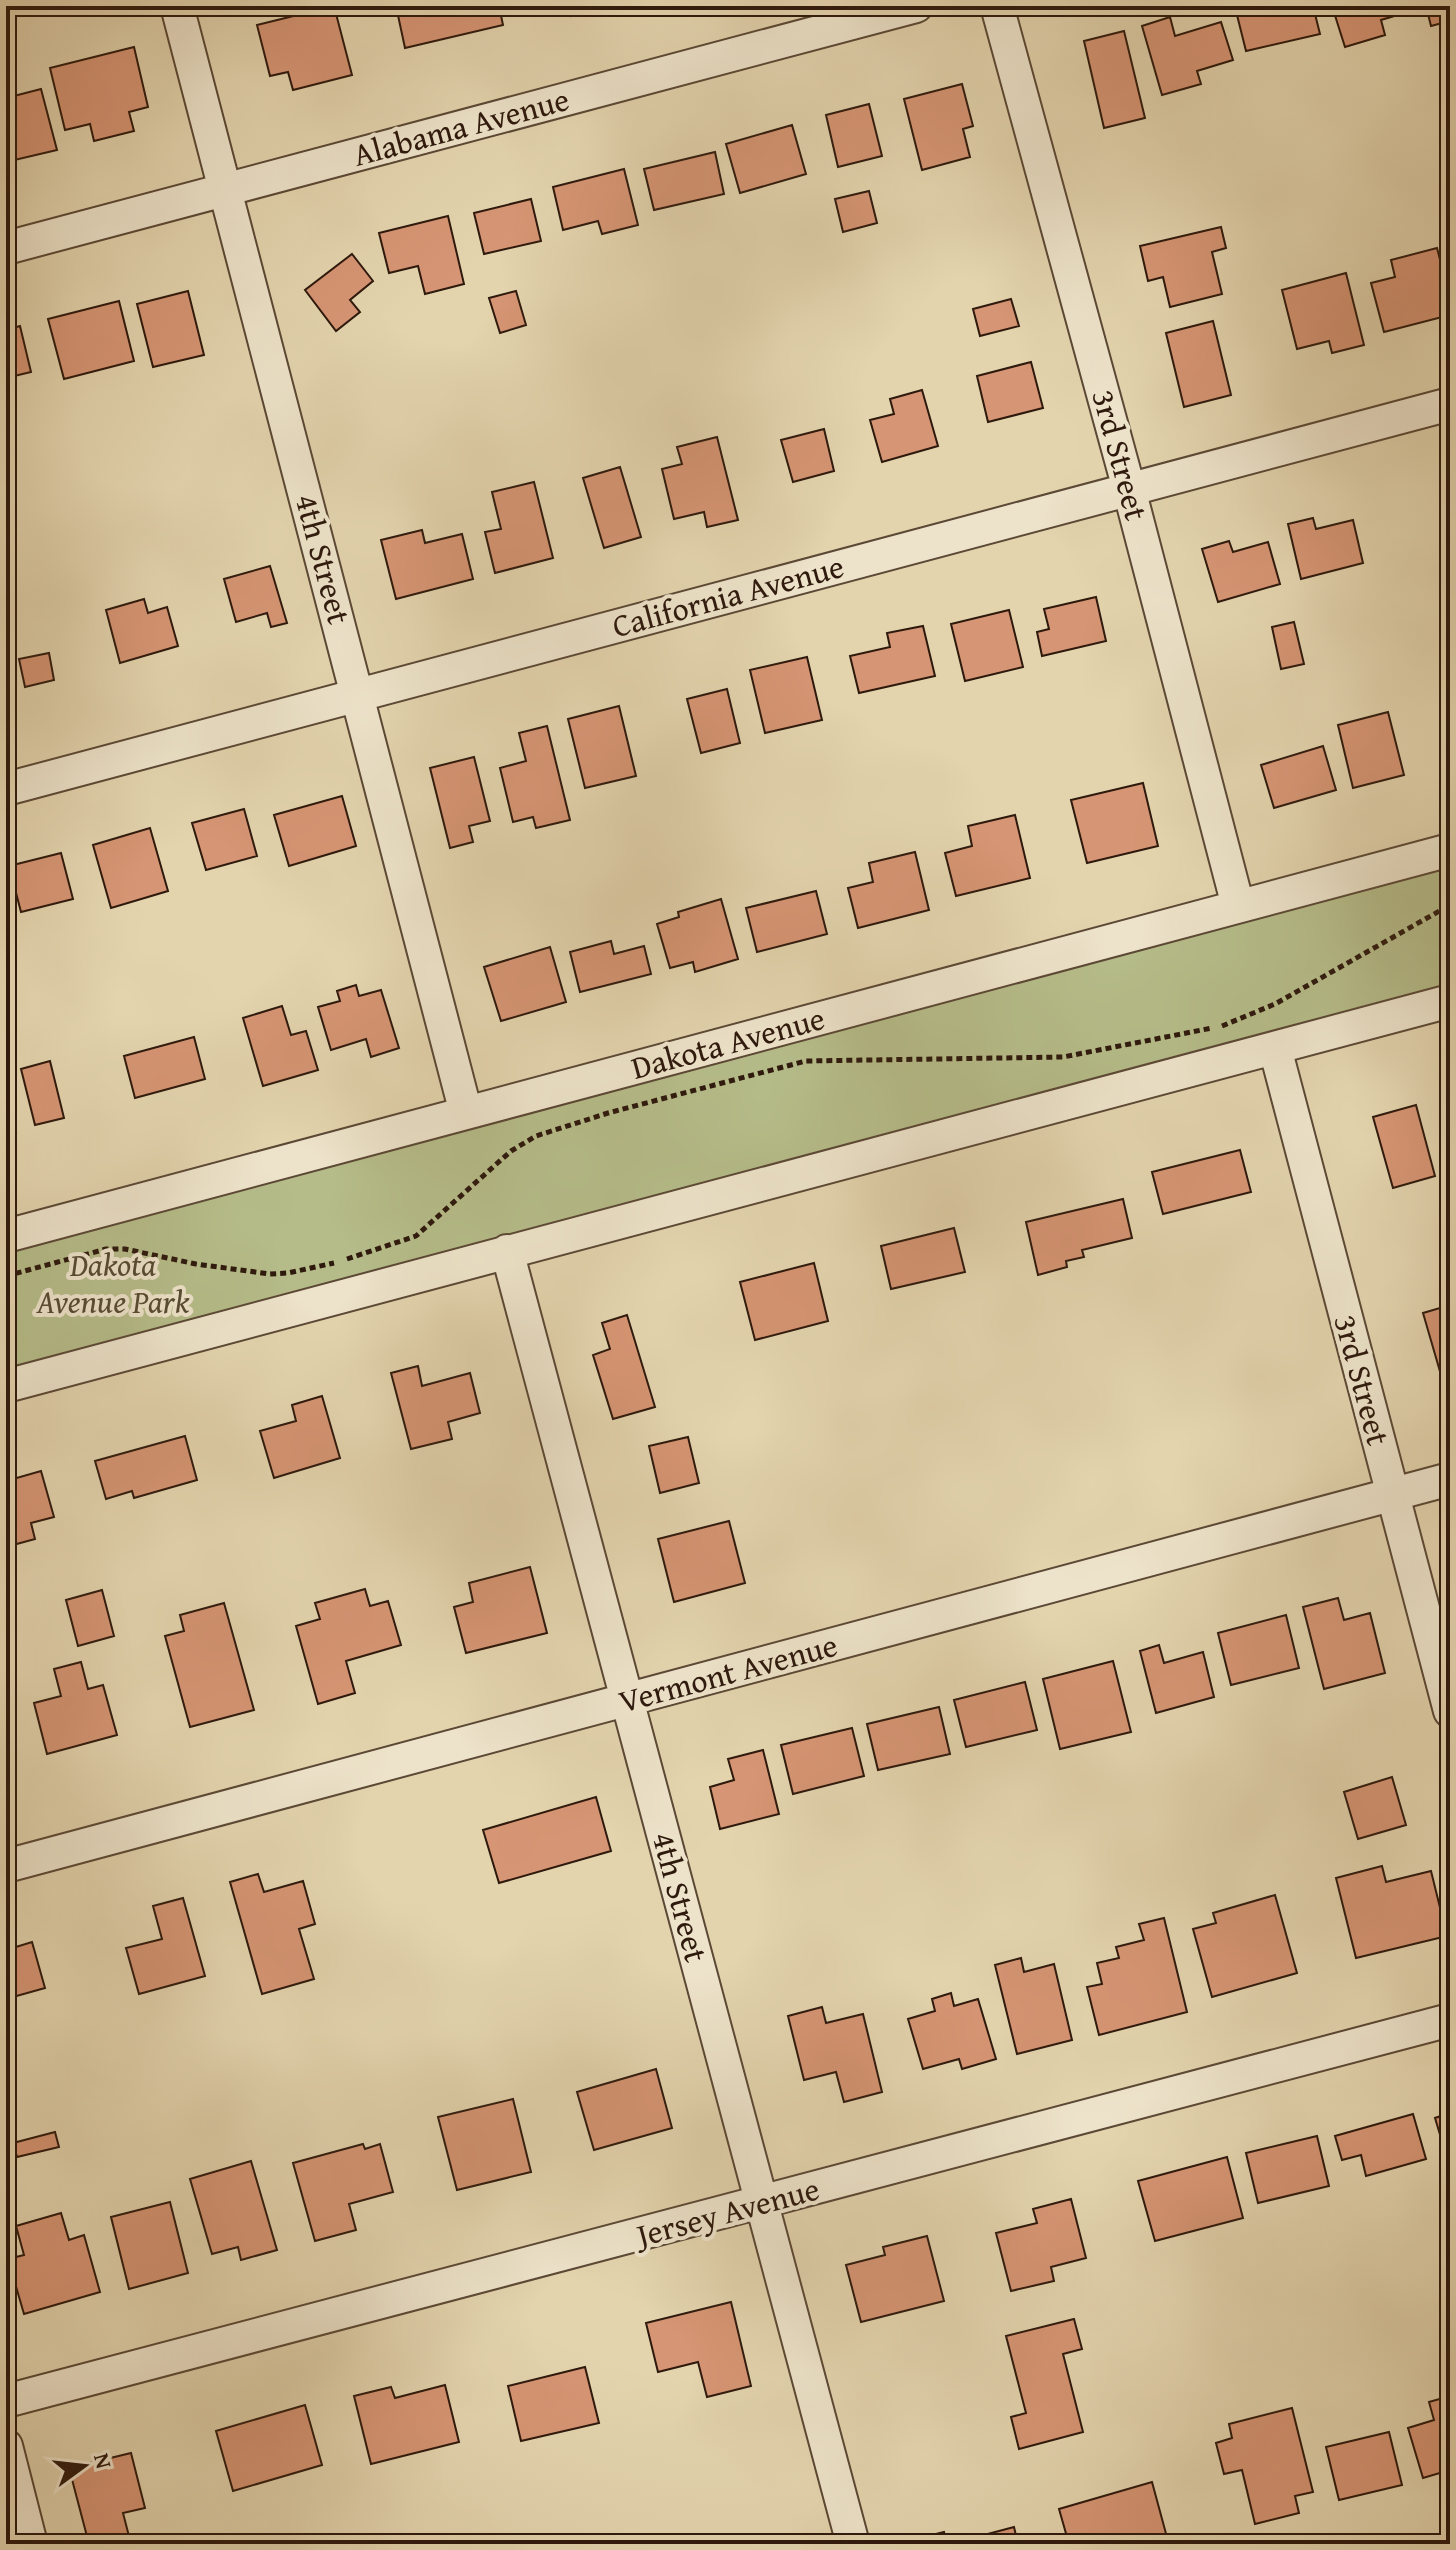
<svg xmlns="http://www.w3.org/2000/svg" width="1456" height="2550" viewBox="0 0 1456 2550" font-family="'Gentium Book Plus',serif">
  <rect width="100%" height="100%" fill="#e3d4ae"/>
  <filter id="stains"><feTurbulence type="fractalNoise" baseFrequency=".0025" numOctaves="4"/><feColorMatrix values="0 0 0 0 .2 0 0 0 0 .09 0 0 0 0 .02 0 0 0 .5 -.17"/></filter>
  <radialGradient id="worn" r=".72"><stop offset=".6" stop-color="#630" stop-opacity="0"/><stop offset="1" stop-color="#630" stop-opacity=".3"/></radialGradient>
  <path fill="#b5bc89" stroke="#726a4b" stroke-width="2" d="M 1450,867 L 1450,986 L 6,1372 L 6,1251 Z"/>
  <path fill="#d69574" stroke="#2e190d" stroke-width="2" d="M 334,6 L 352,75 L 293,90 L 288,72 L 270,76 L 257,25 Z
    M 396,6 L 499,6 L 503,25 L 405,48 Z
    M 531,6 L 564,6 L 533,13 Z
    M 568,6 L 611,6 L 611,7 L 571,16 Z
    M 1241,6 L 1313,6 L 1320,34 L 1246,51 L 1235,7 Z
    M 1332,6 L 1399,6 L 1401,14 L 1381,20 L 1385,35 L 1345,47 Z
    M 1426,6 L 1450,6 L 1450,21 L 1431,26 Z
    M 1170,17 L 1175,36 L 1221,22 L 1233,60 L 1197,71 L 1201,84 L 1162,95 L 1142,26 Z
    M 1124,31 L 1145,118 L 1104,128 L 1084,41 Z
    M 134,47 L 148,107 L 129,112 L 134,131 L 94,141 L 90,124 L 65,130 L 50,68 Z
    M 962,84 L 973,126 L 963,129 L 970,157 L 922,170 L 904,99 Z
    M 41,89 L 57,150 L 6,162 L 6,114 L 14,112 L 10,97 Z
    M 869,104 L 882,156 L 838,167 L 826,115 Z
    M 792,125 L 806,174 L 740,193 L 726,144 Z
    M 715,152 L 724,194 L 654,210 L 644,169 Z
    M 624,169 L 638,225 L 602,234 L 598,221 L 563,230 L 553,187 Z
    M 869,191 L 877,223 L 843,232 L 835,199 Z
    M 531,199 L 541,241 L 484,254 L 474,213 Z
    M 448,216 L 464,284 L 425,294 L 418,266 L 389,273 L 379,233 Z
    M 1221,227 L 1226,248 L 1212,252 L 1222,294 L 1170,307 L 1163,277 L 1148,281 L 1140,246 Z
    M 1437,248 L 1450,298 L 1450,315 L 1384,332 L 1371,283 L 1395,277 L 1391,260 Z
    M 352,254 L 373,281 L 350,300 L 360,312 L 336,331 L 305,290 Z
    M 1346,273 L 1364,345 L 1332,353 L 1329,341 L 1297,349 L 1282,290 Z
    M 188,291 L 204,355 L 153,367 L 137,304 Z
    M 516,291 L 526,325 L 500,333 L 489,298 Z
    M 1011,299 L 1019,326 L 980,336 L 973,309 Z
    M 119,301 L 134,361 L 64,379 L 48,319 Z
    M 1213,321 L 1231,395 L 1184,407 L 1166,333 Z
    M 20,326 L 31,372 L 6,378 L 6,330 Z
    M 1031,362 L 1043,408 L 988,422 L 977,376 Z
    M 922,390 L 938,446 L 882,462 L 870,420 L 894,414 L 890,399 Z
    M 824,429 L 834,471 L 793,482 L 781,440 Z
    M 717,437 L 738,520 L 707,527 L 704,512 L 674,519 L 662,469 L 682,464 L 677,447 Z
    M 620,467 L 641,537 L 604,548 L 583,478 Z
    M 534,482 L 553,558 L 495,573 L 485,532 L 501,529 L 492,492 Z
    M 1313,518 L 1316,529 L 1353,520 L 1363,563 L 1301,579 L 1288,524 Z
    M 422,530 L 425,543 L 462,534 L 473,579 L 396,599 L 381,540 Z
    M 1229,541 L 1233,552 L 1268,542 L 1280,584 L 1218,602 L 1202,549 Z
    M 270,566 L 287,623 L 271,627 L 267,613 L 236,622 L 224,579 Z
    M 1096,597 L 1106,641 L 1042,656 L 1037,632 L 1049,629 L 1044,609 Z
    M 144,599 L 148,613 L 167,607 L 178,646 L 120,663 L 106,610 Z
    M 1009,610 L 1023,667 L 965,681 L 951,624 Z
    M 1294,622 L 1304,664 L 1281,669 L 1272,627 Z
    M 923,626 L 935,676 L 859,693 L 850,656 L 890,647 L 887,633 Z
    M 49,653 L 54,680 L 25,687 L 19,659 Z
    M 807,657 L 822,720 L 765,733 L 750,670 Z
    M 727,689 L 740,743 L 701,753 L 687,699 Z
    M 619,706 L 636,776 L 585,788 L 568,719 Z
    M 1388,712 L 1404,775 L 1353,788 L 1338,725 Z
    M 547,726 L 570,820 L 536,828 L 533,817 L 513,822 L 500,768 L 526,761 L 519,733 Z
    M 1323,746 L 1336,790 L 1274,808 L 1261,765 Z
    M 474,757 L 490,821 L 469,826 L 473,842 L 450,848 L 430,768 Z
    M 1143,783 L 1158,846 L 1087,863 L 1071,800 Z
    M 342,796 L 356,846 L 289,866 L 274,815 Z
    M 244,809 L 257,856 L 206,870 L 192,823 Z
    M 1015,815 L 1030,878 L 956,896 L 945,853 L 972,846 L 968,826 Z
    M 150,828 L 168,891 L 111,908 L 93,845 Z
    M 915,852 L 929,910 L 858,928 L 848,888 L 873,882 L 869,863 Z
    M 61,853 L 73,899 L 21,912 L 9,866 Z
    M 816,891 L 827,934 L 757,952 L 746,908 Z
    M 721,899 L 738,959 L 695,972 L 693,962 L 670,968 L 657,924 L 679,917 L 678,912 Z
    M 611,941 L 614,954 L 644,946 L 651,974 L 580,992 L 570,952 Z
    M 550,947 L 566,1002 L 501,1021 L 484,967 Z
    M 356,985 L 359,996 L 381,990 L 399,1048 L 371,1057 L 366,1039 L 331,1050 L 318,1007 L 340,1001 L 337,991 Z
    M 282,1006 L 291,1035 L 306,1031 L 318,1070 L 263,1086 L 243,1018 Z
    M 194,1037 L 205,1079 L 135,1098 L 124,1056 Z
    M 50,1061 L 64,1118 L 35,1125 L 21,1069 Z
    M 6,1097 L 16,1133 L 6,1135 Z
    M 1416,1105 L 1435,1176 L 1393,1188 L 1373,1117 Z
    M 1240,1150 L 1251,1192 L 1163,1214 L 1152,1172 Z
    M 1123,1199 L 1132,1238 L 1082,1250 L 1084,1257 L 1066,1261 L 1067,1267 L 1038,1275 L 1026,1222 Z
    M 954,1228 L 965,1272 L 891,1289 L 881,1246 Z
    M 814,1263 L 828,1321 L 755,1340 L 740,1282 Z
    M 1450,1305 L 1450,1398 L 1448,1399 L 1423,1313 Z
    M 627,1315 L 655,1407 L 613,1419 L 593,1355 L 610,1349 L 602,1323 Z
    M 418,1366 L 422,1386 L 470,1373 L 480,1413 L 448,1422 L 452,1439 L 411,1449 L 391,1373 Z
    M 322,1396 L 340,1458 L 274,1478 L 260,1431 L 296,1421 L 292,1405 Z
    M 185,1436 L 197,1480 L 134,1498 L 132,1491 L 106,1499 L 95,1461 Z
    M 688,1437 L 699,1483 L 660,1493 L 649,1446 Z
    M 41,1471 L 54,1517 L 31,1523 L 35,1539 L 13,1545 L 8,1528 L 6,1529 L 6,1481 Z
    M 729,1521 L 745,1583 L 674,1602 L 658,1539 Z
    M 530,1567 L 547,1633 L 466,1653 L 454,1607 L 473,1602 L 469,1583 Z
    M 365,1589 L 370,1606 L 388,1601 L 401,1645 L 346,1661 L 355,1693 L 318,1704 L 296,1626 L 320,1619 L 315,1603 Z
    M 102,1590 L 114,1636 L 78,1646 L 66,1600 Z
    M 1338,1598 L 1344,1620 L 1370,1613 L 1385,1673 L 1324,1689 L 1303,1607 Z
    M 224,1603 L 254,1710 L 190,1727 L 165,1636 L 184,1631 L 180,1615 Z
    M 1286,1615 L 1299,1668 L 1231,1685 L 1218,1633 Z
    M 1159,1645 L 1164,1663 L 1203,1652 L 1214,1697 L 1156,1713 L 1140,1651 Z
    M 1113,1661 L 1131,1732 L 1060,1749 L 1043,1679 Z
    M 81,1662 L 88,1689 L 103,1685 L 117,1735 L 47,1754 L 34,1703 L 61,1696 L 54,1669 Z
    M 1025,1682 L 1037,1730 L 966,1747 L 954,1700 Z
    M 939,1707 L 950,1754 L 878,1770 L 867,1724 Z
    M 852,1728 L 864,1776 L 793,1794 L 781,1745 Z
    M 763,1750 L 779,1814 L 720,1829 L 710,1787 L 734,1780 L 728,1759 Z
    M 1392,1777 L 1406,1825 L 1358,1839 L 1344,1792 Z
    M 596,1797 L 611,1851 L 499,1883 L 483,1830 Z
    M 1382,1866 L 1386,1882 L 1431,1871 L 1447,1936 L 1356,1958 L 1336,1878 Z
    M 258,1874 L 264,1892 L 303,1881 L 315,1924 L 299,1929 L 314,1979 L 262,1994 L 230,1882 Z
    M 1275,1895 L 1297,1973 L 1212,1997 L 1193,1929 L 1216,1923 L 1213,1913 Z
    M 183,1898 L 205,1976 L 139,1994 L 126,1948 L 162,1939 L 153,1906 Z
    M 1164,1918 L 1187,2012 L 1099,2035 L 1087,1987 L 1102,1984 L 1097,1963 L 1119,1958 L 1116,1947 L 1144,1940 L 1139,1924 Z
    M 32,1942 L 45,1988 L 6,1999 L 6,1950 Z
    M 1021,1958 L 1024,1972 L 1054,1964 L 1072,2040 L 1017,2054 L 995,1965 Z
    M 951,1993 L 954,2006 L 978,1999 L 996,2059 L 962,2069 L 959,2059 L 923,2069 L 908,2019 L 935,2011 L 932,1999 Z
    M 822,2007 L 826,2023 L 863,2014 L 882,2092 L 844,2102 L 836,2072 L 804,2080 L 788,2016 Z
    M 656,2069 L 672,2128 L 594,2150 L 577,2092 Z
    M 513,2099 L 531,2172 L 457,2190 L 438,2117 Z
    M 1450,2113 L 1450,2168 L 1435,2118 Z
    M 1413,2114 L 1426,2159 L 1366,2176 L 1361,2155 L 1342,2160 L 1335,2136 Z
    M 55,2132 L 59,2147 L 17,2157 L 13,2143 Z
    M 1317,2136 L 1329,2186 L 1258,2203 L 1246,2153 Z
    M 363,2144 L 365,2149 L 380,2144 L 393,2192 L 349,2204 L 356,2230 L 315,2241 L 293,2163 Z
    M 1227,2157 L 1243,2218 L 1155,2241 L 1138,2181 Z
    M 251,2161 L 277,2250 L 241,2260 L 238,2247 L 212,2254 L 190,2179 Z
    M 1071,2199 L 1086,2258 L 1051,2267 L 1054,2281 L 1011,2291 L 996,2233 L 1037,2223 L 1033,2209 Z
    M 170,2202 L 188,2273 L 129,2289 L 111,2217 Z
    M 61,2213 L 69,2240 L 84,2235 L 100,2292 L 24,2314 L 8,2259 L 24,2255 L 16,2226 Z
    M 927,2236 L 944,2301 L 861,2322 L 846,2265 L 885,2255 L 883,2247 Z
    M 731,2302 L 751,2386 L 707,2397 L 698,2362 L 658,2372 L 646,2323 Z
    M 1074,2319 L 1082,2349 L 1063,2354 L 1083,2432 L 1019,2449 L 1011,2417 L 1026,2413 L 1006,2336 Z
    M 585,2367 L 599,2423 L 521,2441 L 508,2386 Z
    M 445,2385 L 459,2442 L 371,2464 L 354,2396 L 391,2387 L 395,2398 Z
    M 1450,2396 L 1450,2470 L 1423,2478 L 1408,2428 L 1434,2420 L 1429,2402 Z
    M 305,2405 L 322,2465 L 233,2491 L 216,2431 Z
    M 1292,2408 L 1313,2492 L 1295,2496 L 1299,2513 L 1255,2524 L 1242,2470 L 1224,2474 L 1216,2443 L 1232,2438 L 1229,2424 Z
    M 1389,2432 L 1402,2485 L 1339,2500 L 1326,2447 Z
    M 131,2453 L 145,2508 L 123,2513 L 131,2544 L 89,2544 L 69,2468 Z
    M 1152,2482 L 1168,2541 L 1158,2544 L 1083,2544 L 1082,2542 L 1069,2544 L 1059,2509 Z
    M 1014,2527 L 1018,2544 L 950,2544 Z
    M 944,2532 L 947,2544 L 909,2544 L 908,2541 Z"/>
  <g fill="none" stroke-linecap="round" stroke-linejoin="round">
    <defs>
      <path id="minor" d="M 177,6 L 466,1113
        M 997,6 L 1129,489 L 1238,906
        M 6,248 L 916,6
        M 6,789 L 1450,404
        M 1275,1048 L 1450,1711
        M 6,1236 L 1450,850
        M 507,1251 L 853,2544
        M 6,1386 L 1450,1001
        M 6,1866 L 1450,1479
        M 6,2401 L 1450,2020
        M 6,2446 L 31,2544"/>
    </defs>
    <use href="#minor" stroke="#5b4835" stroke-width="36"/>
    <path stroke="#2e190d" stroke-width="5" stroke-dasharray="6 4" stroke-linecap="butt" d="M 1222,1026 L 1275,1004 L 1450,905
      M 347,1259 L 416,1236 L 511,1151 L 536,1136 L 608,1113 L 806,1061 L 1063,1057 L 1212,1028
      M 6,1276 L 106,1249 L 125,1249 L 196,1264 L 270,1274 L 288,1273 L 334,1263"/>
    <use href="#minor" stroke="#ede3ca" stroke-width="32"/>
  </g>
  <g text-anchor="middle" stroke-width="8" stroke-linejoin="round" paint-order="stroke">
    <g font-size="32" fill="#2e190d" stroke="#ede3ca">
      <text transform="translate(461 127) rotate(-15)" y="11">Alabama Avenue</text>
      <text transform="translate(1120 455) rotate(75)" y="11">3rd Street</text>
      <text transform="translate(323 559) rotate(75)" y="11">4th Street</text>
      <text transform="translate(728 596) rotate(-15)" y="11">California Avenue</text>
      <text transform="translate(728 1043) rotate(-15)" y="11">Dakota Avenue</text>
      <text transform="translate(1362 1380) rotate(75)" y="11">3rd Street</text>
      <text transform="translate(728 1673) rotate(-15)" y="11">Vermont Avenue</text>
      <text transform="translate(680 1897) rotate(75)" y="11">4th Street</text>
      <text transform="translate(728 2212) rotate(-15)" y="11">Jersey Avenue</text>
    </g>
    <g font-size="32" font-style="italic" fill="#564a32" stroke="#ede3ca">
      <text x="113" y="1276">Dakota<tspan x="113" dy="37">Avenue Park</tspan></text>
    </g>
  </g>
  <rect width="1456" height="2550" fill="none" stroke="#e3d4ae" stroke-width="32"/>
  <rect x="8" y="8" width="1440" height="2534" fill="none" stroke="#2e190d" stroke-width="4"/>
  <rect x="16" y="16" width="1424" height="2518" fill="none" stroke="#2e190d" stroke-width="2"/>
  <g transform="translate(84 2466) rotate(75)" stroke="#ede3ca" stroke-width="6" paint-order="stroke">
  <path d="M0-6L14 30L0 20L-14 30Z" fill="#2e190d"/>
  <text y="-12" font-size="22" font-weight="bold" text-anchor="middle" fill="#2e190d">N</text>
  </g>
  <rect width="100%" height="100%" filter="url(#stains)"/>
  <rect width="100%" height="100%" fill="url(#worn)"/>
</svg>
